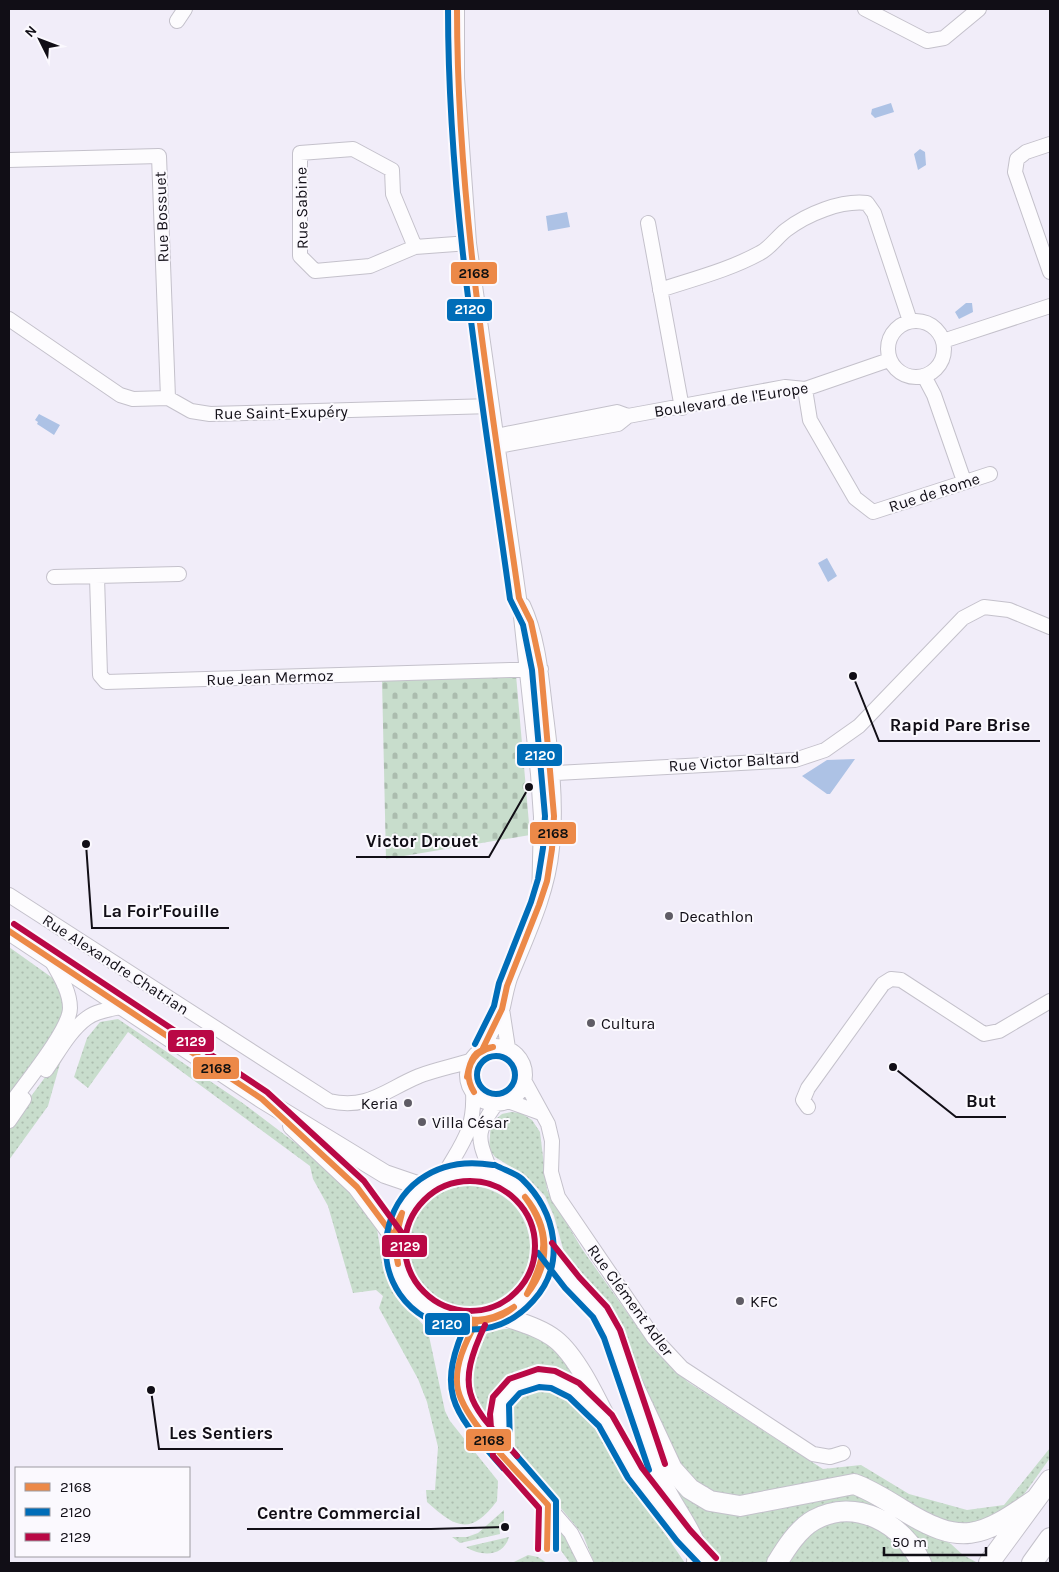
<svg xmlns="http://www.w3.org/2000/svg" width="1059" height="1572" viewBox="0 0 1059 1572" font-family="Karla,sans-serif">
  <defs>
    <pattern id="grass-dots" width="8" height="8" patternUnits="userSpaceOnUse" patternTransform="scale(1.25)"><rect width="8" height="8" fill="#c8ddcc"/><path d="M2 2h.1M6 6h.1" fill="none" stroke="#abbcae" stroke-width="1.8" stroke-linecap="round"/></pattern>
    <pattern id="cemetery-stones" width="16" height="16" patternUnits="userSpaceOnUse" patternTransform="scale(1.25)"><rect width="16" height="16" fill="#c8ddcc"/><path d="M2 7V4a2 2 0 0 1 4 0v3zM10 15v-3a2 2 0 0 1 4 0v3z" fill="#abbcae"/></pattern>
  </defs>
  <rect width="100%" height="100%" fill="#f1edf9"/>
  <path fill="url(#grass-dots)" d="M 9,947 L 61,984 L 66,999 L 64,1021 L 9,1102 Z
    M 118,1019 L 244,1104 L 306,1151 L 345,1187 L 364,1207 L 377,1229 L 384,1272 L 394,1293 L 426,1328 L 429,1336 L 445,1411 L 450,1421 L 498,1481 L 497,1501 C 470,1537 455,1527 427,1502 L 426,1490 L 435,1490 L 438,1447 L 427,1402 L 418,1379 L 379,1308 L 383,1296 L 376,1290 L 353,1293 L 328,1206 L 313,1179 L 310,1166 L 128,1032 L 88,1088 L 74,1077 L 87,1038 L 100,1022 Z
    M 63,1053 L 48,1106 L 9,1160 L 9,1126 Z
    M 511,1112 L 521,1113 L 532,1120 L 540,1132 L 547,1190 L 582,1249 L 653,1349 L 688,1382 L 823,1469 L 861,1465 L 909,1494 L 967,1510 L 1004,1505 L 1050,1448 L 1050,1458 L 1012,1511 L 988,1524 L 938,1522 L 863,1479 L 751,1495 L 731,1497 L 706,1491 L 673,1460 L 611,1315 L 597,1296 L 576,1274 L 565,1256 L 554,1216 L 545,1196 L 526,1176 L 495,1157 L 489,1149 L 491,1123 L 502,1114 Z
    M408 1247a61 61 0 1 1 122 0a61 61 0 1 1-122 0Z
    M 505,1329 L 521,1329 L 553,1342 L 582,1386 L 579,1388 C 548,1370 540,1365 508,1383 L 492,1422 L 489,1424 C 465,1410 456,1360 477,1340 C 485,1333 495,1330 505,1329 Z
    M 552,1385 L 573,1398 L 585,1412 L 628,1480 L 685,1563 L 594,1563 L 583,1535 L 509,1445 L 504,1431 L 507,1401 L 523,1386 Z
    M 670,1482 L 714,1510 L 840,1491 L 865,1495 L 951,1544 L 963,1555 L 978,1563 L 925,1563 L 922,1554 L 839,1506 L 770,1563 L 720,1563 L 678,1502 Z
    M 504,1510 L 504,1523 L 499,1524 L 500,1534 L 460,1543 L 452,1537 L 467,1537 L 478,1533 Z
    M 850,1517 L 892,1536 L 912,1563 L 782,1563 L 806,1531 Z
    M 552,1524 L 566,1536 L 578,1563 L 570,1563 C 561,1549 550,1541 552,1524 Z
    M 509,1537 C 503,1558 480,1556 466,1547 Z
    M 528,1555 L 538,1557 L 547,1563 L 512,1563 Z"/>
  <path fill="url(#cemetery-stones)" d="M 516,675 L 530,835 L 386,859 L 382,680 Z"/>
  <path fill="#adc2e5" d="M 891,103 L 894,112 L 875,118 L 871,114 L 872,109 Z
    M 920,149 L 925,152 L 926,165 L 918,170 L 914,154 Z
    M 567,212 L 570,227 L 548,231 L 546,216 Z
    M 966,303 L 972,303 L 973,312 L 959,319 L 955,312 Z
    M 39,414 L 60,425 L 54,435 L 37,424 L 38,422 L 35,420 Z
    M 827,558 L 837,576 L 828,582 L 818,563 Z
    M 855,759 L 830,794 L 827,794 L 802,776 L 827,760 Z"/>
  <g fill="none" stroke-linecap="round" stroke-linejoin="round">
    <defs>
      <path id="minor" d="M 457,9 L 457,78 L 469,243 L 519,598 L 538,774 L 541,817 L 539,905
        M 865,9 L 927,41 L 944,38 L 979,9
        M 177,21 L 185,9
        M 1050,144 L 1026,152 L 1017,159 L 1015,172 L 1050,272
        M 9,160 L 159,156 L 168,398
        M 648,223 L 682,408
        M 415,247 L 393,194 L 392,170 L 353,149 L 300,153 L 300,256 L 315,271 L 370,266 L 415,247 L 469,243
        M 660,290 C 693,279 729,270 760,253 C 770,248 777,237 786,230 C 807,214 841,200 867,203 L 874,213 L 910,321
        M 9,319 L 120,395 L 133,399 L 168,398 L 191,411 L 210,414 L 492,406
        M888 349a28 28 0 1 1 56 0a28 28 0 1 1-56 0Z
        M 943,341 L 1050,306
        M 924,376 L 934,395 L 964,481
        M 805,389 L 810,420 L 855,498 L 873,512 L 990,474
        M 496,436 L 617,412 L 628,416 L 785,387 L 805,389 L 889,360
        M 498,446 L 618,424 L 628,416
        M 54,577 L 179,574
        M 97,577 L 100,675 L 106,682 L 541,669
        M 538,774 L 795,760 L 825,750 L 859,726 L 963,618 L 984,607 L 1009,610 L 1050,627
        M 9,895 L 329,1101 C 368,1110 385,1090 419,1076 C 435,1070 454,1066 470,1061
        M 502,1009 L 508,1048
        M467 1075a29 29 0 1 1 58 0a29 29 0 1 1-58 0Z
        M 483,1048 C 490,1035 498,1021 503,1007 C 505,997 507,987 510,978 C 527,936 548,893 552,848 C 557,803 551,754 545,708 C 541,674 538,637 523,605
        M 46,1070 C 58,1053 70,1030 87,1018 C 98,1010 113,1009 125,1006
        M 525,1082 L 548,1124 L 552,1141 L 551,1172 L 558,1197 L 654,1338 L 682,1368 L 813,1454 L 830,1457 L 843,1453
        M 508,1101 L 541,1113
        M 9,1106 C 23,1086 70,1030 70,1008 C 70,990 58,973 50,958
        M 808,1107 L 803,1100 L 808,1088 L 883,984 L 891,979 L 901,980 L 984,1034 L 999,1031 L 1050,1001
        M 9,1121 L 24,1099
        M 491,1173 C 479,1139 473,1135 496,1104
        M 444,1175 C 462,1143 475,1130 473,1092
        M 477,1321 L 463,1349 L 459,1366 L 457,1380 L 461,1400 L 501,1452 L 571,1533 L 586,1563
        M 501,1452 C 500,1436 496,1417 501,1402 C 504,1394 512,1386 519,1383 C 555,1366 581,1397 604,1419"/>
      <path id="major" d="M 9,931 L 262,1099 L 385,1174 L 423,1187
        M 292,1126 L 357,1187 L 395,1238
        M395 1246a75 75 0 1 1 150 0a75 75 0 1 1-150 0Z
        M 545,1248 L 572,1283 L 600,1312 L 612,1334 L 629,1380
        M 500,1315 C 518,1322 540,1327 555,1339 C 586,1363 612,1437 635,1472 C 649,1494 666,1516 683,1535 C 692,1545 701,1553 709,1563
        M 640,1417 C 649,1444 656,1473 670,1497 C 680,1515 691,1529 698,1549"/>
      <path id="highway" d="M 625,1368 L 672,1469 L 690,1489 L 710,1501 L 740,1506 L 854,1484 C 871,1490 886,1500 901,1509 C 962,1547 980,1538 1036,1499
        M 697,1563 L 698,1549
        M 777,1563 C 786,1548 798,1529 814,1520 C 855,1497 903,1523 921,1563
        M 989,1563 L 1050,1480
        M 1032,1563 L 1050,1538"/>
    </defs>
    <use href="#minor" stroke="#c4c1cb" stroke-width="16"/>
    <use href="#major" stroke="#c4c1cb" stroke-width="20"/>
    <use href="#highway" stroke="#c4c1cb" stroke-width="22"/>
    <use href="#minor" stroke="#fdfcfe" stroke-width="14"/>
    <use href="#major" stroke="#fdfcfe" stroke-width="18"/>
    <use href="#highway" stroke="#fdfcfe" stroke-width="20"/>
    <defs>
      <path id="bus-1" d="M 457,9 C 457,207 491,402 519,598 L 531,622 L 541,669 L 554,816 L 552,849 L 547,881 L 539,905 L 507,986 L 502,1009 L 483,1048
        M 9,931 L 262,1099 L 357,1187 L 395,1238
        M 467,1077 C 470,1060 474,1049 493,1047
        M 474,1092 C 462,1072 471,1052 493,1047
        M 525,1197 C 549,1226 552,1263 527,1294
        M 525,1197 C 551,1233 547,1256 527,1294
        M 398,1264 C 394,1247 393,1228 402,1213
        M 398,1264 L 395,1241 L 402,1213
        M 441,1316 C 470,1321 487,1324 514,1307
        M 441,1316 C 464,1325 495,1324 514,1307
        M 477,1321 C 466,1341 453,1367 458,1390 C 466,1424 524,1478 548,1505 L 547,1549"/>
      <path id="bus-2" d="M 448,9 C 448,207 483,403 510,599 L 523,625 L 532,670 L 545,816 L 543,848 L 538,879 L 531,902 L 499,983 L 494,1006 L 475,1044
        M477 1075a19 19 0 1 1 38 0a19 19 0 1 1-38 0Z
        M 493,1165 C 370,1144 344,1314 462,1329 C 490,1332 514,1322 533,1301 C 567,1264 556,1212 522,1179 C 516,1173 504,1170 495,1165
        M 538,1253 L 565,1288 L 593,1317 L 604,1338 L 649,1470
        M 469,1317 C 434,1393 452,1410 503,1468
        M 556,1549 L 556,1501 L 510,1448 L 509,1405 L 520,1393 L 539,1387 L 551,1388 L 569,1397 L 599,1426 L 628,1478 L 677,1541 L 698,1563"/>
      <path id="bus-3" d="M 14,924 L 267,1092 L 364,1181 L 402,1233
        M405 1246a65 65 0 1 1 130 0a65 65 0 1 1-130 0Z
        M 552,1243 L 579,1277 L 607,1307 L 620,1330 L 665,1464
        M 485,1325 C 453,1393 470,1404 517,1456
        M 538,1549 L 539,1508 L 493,1456 L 490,1414 L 493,1397 L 509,1379 L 538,1369 L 555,1371 L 579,1383 L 612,1415 L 642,1468 L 690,1530 L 716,1558"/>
    </defs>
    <use href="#bus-1" stroke="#fbf9fe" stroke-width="10"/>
    <use href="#bus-2" stroke="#fbf9fe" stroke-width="10"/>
    <use href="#bus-3" stroke="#fbf9fe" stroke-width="10"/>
    <use href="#bus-1" stroke="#ec8948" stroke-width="6"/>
    <use href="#bus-2" stroke="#006db8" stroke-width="6"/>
    <use href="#bus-3" stroke="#b90845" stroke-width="6"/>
  </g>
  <g fill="#5f5c65" stroke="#fbf9fe" stroke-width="2">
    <circle cx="669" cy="916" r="5"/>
    <circle cx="591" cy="1023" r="5"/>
    <circle cx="408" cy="1103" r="5"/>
    <circle cx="422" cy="1122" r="5"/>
    <circle cx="740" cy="1301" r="5"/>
  </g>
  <g text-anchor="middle" stroke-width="4" stroke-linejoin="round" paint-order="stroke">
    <g font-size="16" fill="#110e16" stroke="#fbf9fe">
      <text transform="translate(301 208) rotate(-91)" y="6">Rue Sabine</text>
      <text transform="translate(161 217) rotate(-92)" y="6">Rue Bossuet</text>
      <text transform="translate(731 399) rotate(-9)" y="6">Boulevard de l'Europe</text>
      <text transform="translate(281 412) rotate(-1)" y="6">Rue Saint-Exupéry</text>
      <text transform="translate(934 492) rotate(-18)" y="6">Rue de Rome</text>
      <text transform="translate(270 677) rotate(-2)" y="6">Rue Jean Mermoz</text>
      <text transform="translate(734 761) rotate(-4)" y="6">Rue Victor Baltard</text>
      <text transform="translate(116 964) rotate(33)" y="6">Rue Alexandre Chatrian</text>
      <text transform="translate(631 1300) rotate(54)" y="6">Rue Clément Adler</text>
    </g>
    <g font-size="16" fill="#110e16" stroke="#fbf9fe" text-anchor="start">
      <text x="679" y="922">Decathlon</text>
      <text x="601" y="1029">Cultura</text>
      <text x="398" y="1109" text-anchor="end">Keria</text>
      <text x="432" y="1128">Villa César</text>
      <text x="750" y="1307">KFC</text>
    </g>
  </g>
  <path fill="none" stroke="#110e16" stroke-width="2" d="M853 676L879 741H1040M529 787L489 857H356M86 844L92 928H229M893 1067L956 1117H1006M151 1390L159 1449H283M505 1527L431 1529H247"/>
  <g fill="#110e16" stroke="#fbf9fe" stroke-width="2">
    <circle cx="853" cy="676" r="5"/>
    <circle cx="529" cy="787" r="5"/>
    <circle cx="86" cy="844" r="5"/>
    <circle cx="893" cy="1067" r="5"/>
    <circle cx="151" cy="1390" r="5"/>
    <circle cx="505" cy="1527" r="5"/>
  </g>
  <g font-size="18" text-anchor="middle" font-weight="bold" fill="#110e16" stroke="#fbf9fe" stroke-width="4" stroke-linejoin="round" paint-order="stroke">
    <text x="960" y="731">Rapid Pare Brise</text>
    <text x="422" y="847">Victor Drouet</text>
    <text x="161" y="917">La Foir'Fouille</text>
    <text x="981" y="1107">But</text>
    <text x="221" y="1439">Les Sentiers</text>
    <text x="339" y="1519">Centre Commercial</text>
  </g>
  <g stroke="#fbf9fe" stroke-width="2">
    <rect x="450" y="261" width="48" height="24" rx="5" fill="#ec8948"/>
    <rect x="446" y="298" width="47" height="24" rx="5" fill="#006db8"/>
    <rect x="516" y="743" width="47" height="24" rx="5" fill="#006db8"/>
    <rect x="529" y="821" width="48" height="24" rx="5" fill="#ec8948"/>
    <rect x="167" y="1029" width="48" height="24" rx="5" fill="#b90845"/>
    <rect x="192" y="1056" width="48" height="24" rx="5" fill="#ec8948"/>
    <rect x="381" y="1234" width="47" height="24" rx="5" fill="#b90845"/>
    <rect x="424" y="1312" width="47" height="24" rx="5" fill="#006db8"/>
    <rect x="465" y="1428" width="47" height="24" rx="5" fill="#ec8948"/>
  </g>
  <g font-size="14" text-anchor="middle" font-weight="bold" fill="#fff">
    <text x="470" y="314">2120</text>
    <text x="540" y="760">2120</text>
    <text x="191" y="1046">2129</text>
    <text x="405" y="1251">2129</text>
    <text x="447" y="1329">2120</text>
  </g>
  <g font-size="14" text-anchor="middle" font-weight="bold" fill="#111">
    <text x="474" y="278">2168</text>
    <text x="553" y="838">2168</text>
    <text x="216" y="1073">2168</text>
    <text x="489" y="1445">2168</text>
  </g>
  <rect width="1059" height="1572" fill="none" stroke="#110e16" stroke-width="20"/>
  <rect x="15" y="1467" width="175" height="90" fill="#fbf9fe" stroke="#9d9ba1"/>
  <rect x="25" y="1483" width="25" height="8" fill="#ec8948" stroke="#9d9ba1"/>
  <text x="60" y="1492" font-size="15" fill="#110e16">2168</text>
  <rect x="25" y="1508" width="25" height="8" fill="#006db8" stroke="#9d9ba1"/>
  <text x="60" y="1517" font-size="15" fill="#110e16">2120</text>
  <rect x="25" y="1533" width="25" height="8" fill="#b90845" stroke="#9d9ba1"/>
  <text x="60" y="1542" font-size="15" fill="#110e16">2129</text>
  <g transform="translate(40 40) rotate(312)" stroke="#fbf9fe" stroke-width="4" paint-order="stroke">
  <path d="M0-4L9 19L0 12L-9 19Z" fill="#110e16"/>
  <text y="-8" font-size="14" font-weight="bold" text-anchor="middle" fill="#110e16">N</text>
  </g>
  <path d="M884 1547v8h102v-8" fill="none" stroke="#110e16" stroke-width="2.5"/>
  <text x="892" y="1547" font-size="15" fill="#110e16" stroke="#fbf9fe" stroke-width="4" paint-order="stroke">50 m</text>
</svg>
